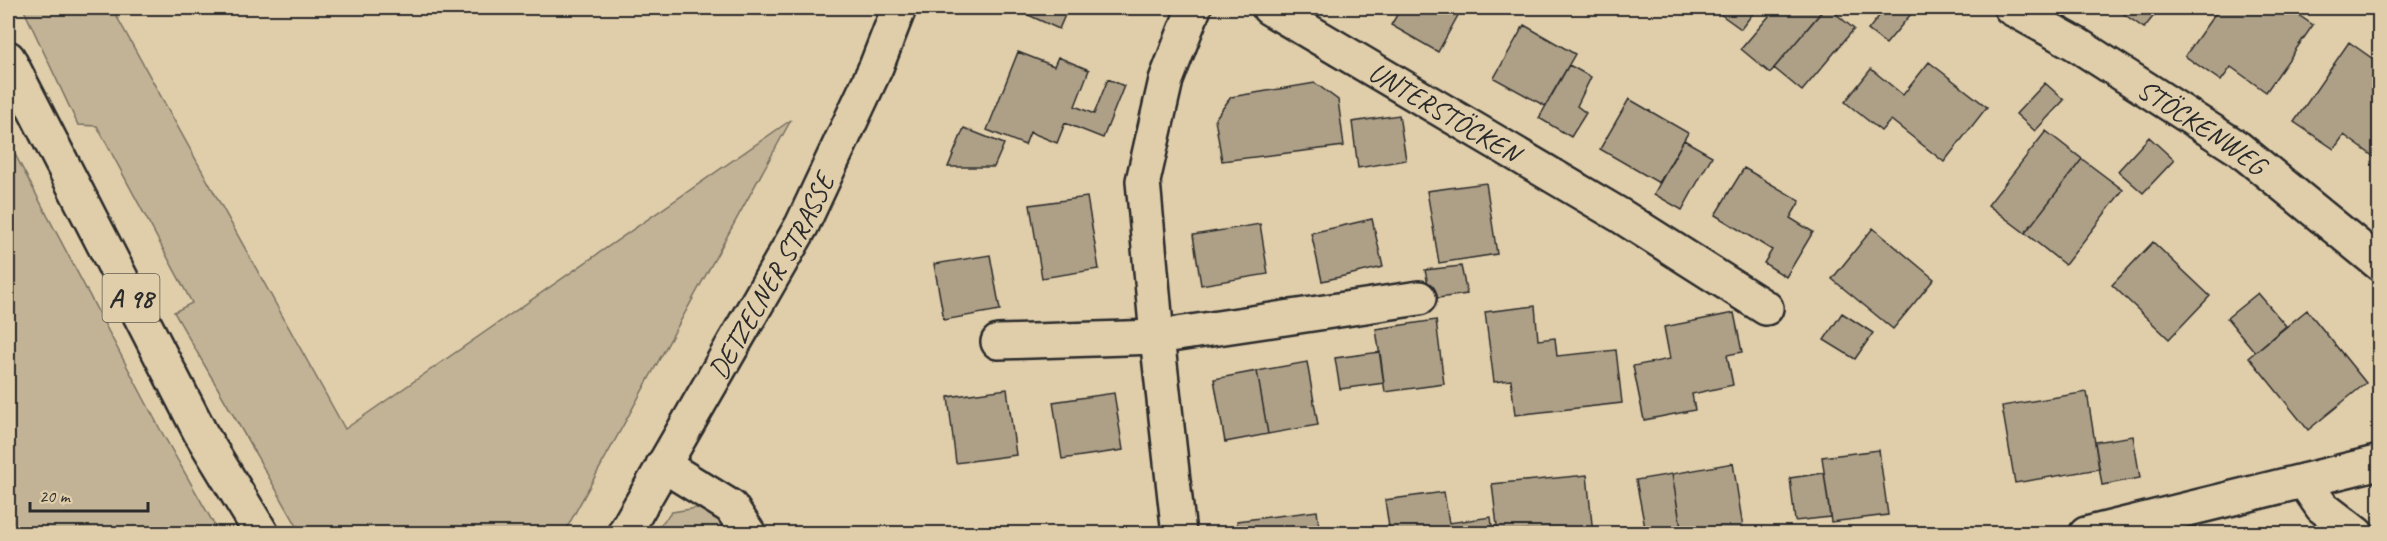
<svg xmlns="http://www.w3.org/2000/svg" width="2387" height="541" viewBox="0 0 2387 541" font-family="Caveat,sans-serif">
  <rect width="100%" height="100%" fill="#e0ceab"/>
  <filter id="ink" filterUnits="userSpaceOnUse"><feTurbulence type="fractalNoise" baseFrequency=".0167" numOctaves="2"/><feDisplacementMap in="SourceGraphic" scale="12" xChannelSelector="R" yChannelSelector="G"/><feConvolveMatrix kernelMatrix="1 2 1 2 8 2 1 2 1" color-interpolation-filters="sRGB"/></filter>
  <g filter="url(#ink)">
    <path fill="#c2b396" stroke="#766f60" stroke-width="1.5" d="M 23,8 L 112,8 L 345,429 L 791,120 L 564,533 L 301,533 L 174,312 L 192,303 L 97,126 L 78,125 Z
      M 8,141 L 160,429 L 219,533 L 8,533 Z
      M 697,508 L 718,518 L 726,533 L 652,534 L 672,512 Z"/>
    <path fill="#aea087" stroke="#2b2b2b" stroke-width="1.5" d="M 1013,8 L 1068,8 L 1059,29 Z
      M 1401,8 L 1462,8 L 1438,52 L 1391,25 Z
      M 1712,8 L 1757,8 L 1741,29 Z
      M 1776,8 L 1817,8 L 1822,11 L 1770,73 L 1741,49 Z
      M 1825,8 L 1829,8 L 1854,29 L 1802,91 L 1774,68 Z
      M 1871,8 L 1916,8 L 1886,44 L 1868,30 L 1880,15 Z
      M 2115,8 L 2160,8 L 2144,28 Z
      M 2219,8 L 2288,8 L 2313,25 L 2266,92 L 2231,67 L 2221,81 L 2185,56 Z
      M 1524,25 L 1575,54 L 1545,106 L 1494,78 Z
      M 2349,42 L 2380,64 L 2380,155 L 2377,159 L 2344,135 L 2334,149 L 2294,122 Z
      M 1018,52 L 1054,66 L 1058,57 L 1089,70 L 1075,106 L 1094,114 L 1108,79 L 1124,86 L 1103,138 L 1065,123 L 1057,143 L 1030,132 L 1025,145 L 987,130 Z
      M 1929,62 L 1987,107 L 1944,162 L 1891,120 L 1881,131 L 1845,102 L 1871,69 L 1903,95 Z
      M 1569,65 L 1591,77 L 1577,106 L 1586,113 L 1571,137 L 1539,118 Z
      M 1315,83 L 1338,100 L 1344,146 L 1222,161 L 1215,119 L 1231,97 Z
      M 2045,83 L 2064,100 L 2035,131 L 2016,114 Z
      M 1629,99 L 1688,133 L 1659,183 L 1600,149 Z
      M 1399,115 L 1406,160 L 1358,168 L 1352,122 Z
      M 964,128 L 1004,144 L 994,167 L 948,167 Z
      M 2046,131 L 2082,159 L 2025,233 L 1988,205 Z
      M 2149,137 L 2174,160 L 2143,193 L 2118,171 Z
      M 1684,140 L 1712,156 L 1682,210 L 1654,194 Z
      M 2082,159 L 2123,190 L 2065,265 L 2025,233 Z
      M 1744,168 L 1800,201 L 1790,218 L 1813,232 L 1786,277 L 1764,263 L 1772,250 L 1715,215 Z
      M 1486,183 L 1497,254 L 1439,263 L 1427,191 Z
      M 1087,197 L 1099,269 L 1042,278 L 1030,205 Z
      M 1372,219 L 1383,267 L 1322,281 L 1311,233 Z
      M 1260,224 L 1268,274 L 1201,285 L 1193,235 Z
      M 1873,228 L 1934,279 L 1893,329 L 1832,279 Z
      M 2153,242 L 2210,296 L 2169,339 L 2112,285 Z
      M 990,255 L 1000,310 L 944,320 L 934,264 Z
      M 1461,266 L 1467,294 L 1431,299 L 1425,270 Z
      M 2258,293 L 2286,326 L 2255,352 L 2227,318 Z
      M 1535,306 L 1538,340 L 1555,338 L 1557,356 L 1616,350 L 1622,403 L 1515,415 L 1511,380 L 1494,382 L 1485,312 Z
      M 2307,310 L 2366,383 L 2308,430 L 2249,357 Z
      M 1734,313 L 1742,352 L 1727,355 L 1733,385 L 1692,394 L 1695,410 L 1644,420 L 1633,366 L 1670,359 L 1664,327 Z
      M 1842,313 L 1873,333 L 1855,359 L 1824,340 Z
      M 1436,320 L 1444,384 L 1385,392 L 1376,329 Z
      M 1380,352 L 1384,383 L 1340,389 L 1335,358 Z
      M 1307,362 L 1318,425 L 1268,434 L 1257,371 Z
      M 1257,371 L 1268,434 L 1225,442 L 1214,379 Z
      M 1007,389 L 1016,455 L 956,463 L 948,397 Z
      M 2087,392 L 2099,469 L 2015,483 L 2002,406 Z
      M 1114,393 L 1123,450 L 1062,459 L 1053,402 Z
      M 2133,436 L 2140,478 L 2102,485 L 2095,442 Z
      M 1879,450 L 1888,515 L 1831,522 L 1822,457 Z
      M 1733,463 L 1744,534 L 1682,534 L 1672,474 Z
      M 1824,473 L 1830,517 L 1795,521 L 1790,478 Z
      M 1672,474 L 1681,527 L 1646,533 L 1636,480 Z
      M 1587,475 L 1593,534 L 1527,534 L 1527,530 L 1498,534 L 1492,484 Z
      M 1444,492 L 1449,523 L 1491,517 L 1493,534 L 1390,534 L 1385,500 Z
      M 1317,511 L 1320,534 L 1239,534 L 1237,521 Z"/>
    <g fill="none" stroke-linecap="round" stroke-linejoin="round">
      <defs>
        <g id="minor">
          <path id="s1" d="M 1269,8 L 1621,216 L 1766,308"/>
          <path id="s2" d="M 2011,8 L 2076,44 L 2238,148 L 2380,264"/>
          <path d="M 998,342 L 1157,337 L 1419,298"/>
          <path d="M 663,465 L 731,507 L 749,534"/>
          <path d="M 2304,481 L 2322,507 L 2357,534"/>
          <path id="s3" d="M 624,534 L 802,225 L 876,67 L 899,8"/>
          <path d="M 1179,534 L 1157,337 L 1143,181 L 1166,80 L 1194,8"/>
          <path d="M 2086,534 L 2380,462"/>
        </g>
        <path id="highway" d="M 8,58 L 200,432 L 262,534"/>
      </defs>
      <use href="#minor" stroke="#2b2b2b" stroke-width="38"/>
      <use href="#highway" stroke="#2b2b2b" stroke-width="38"/>
      <use href="#minor" stroke="#e0ceab" stroke-width="33"/>
      <use href="#highway" stroke="#e0ceab" stroke-width="33"/>
    </g>
  </g>
  <g text-anchor="middle" stroke-width="4.5" stroke-linejoin="round" paint-order="stroke">
    <rect fill="#e0ceab" stroke="#615c51" stroke-width="1.5" x="102.5" y="274" width="57" height="48" rx="4.5"/>
    <g font-size="27" font-weight="bold" fill="#2b2b2b">
      <text x="131" y="307">A 98</text>
    </g>
    <g font-size="28" fill="#2b2b2b" stroke="#e0ceab">
      <text dy="10" stroke="none"><textPath href="#s1" startOffset="204">UNTERSTÖCKEN</textPath></text>
      <text dy="10" stroke="none"><textPath href="#s2" startOffset="225">STÖCKENWEG</textPath></text>
      <text dy="10" stroke="none"><textPath href="#s3" startOffset="297">DETZELNER STRASSE</textPath></text>
    </g>
  </g>
  <rect width="2387" height="541" fill="none" stroke="#e0ceab" stroke-width="30"/>
  <rect x="15" y="15" width="2357" height="511" fill="none" stroke="#2b2b2b" stroke-width="2" filter="url(#ink)"/>
  <path d="M30 502v9h118v-9" fill="none" stroke="#2b2b2b" stroke-width="3"/>
  <text x="39" y="502" font-size="18" fill="#2b2b2b" stroke="#e0ceab" stroke-width="4.5" paint-order="stroke">20 m</text>
</svg>
